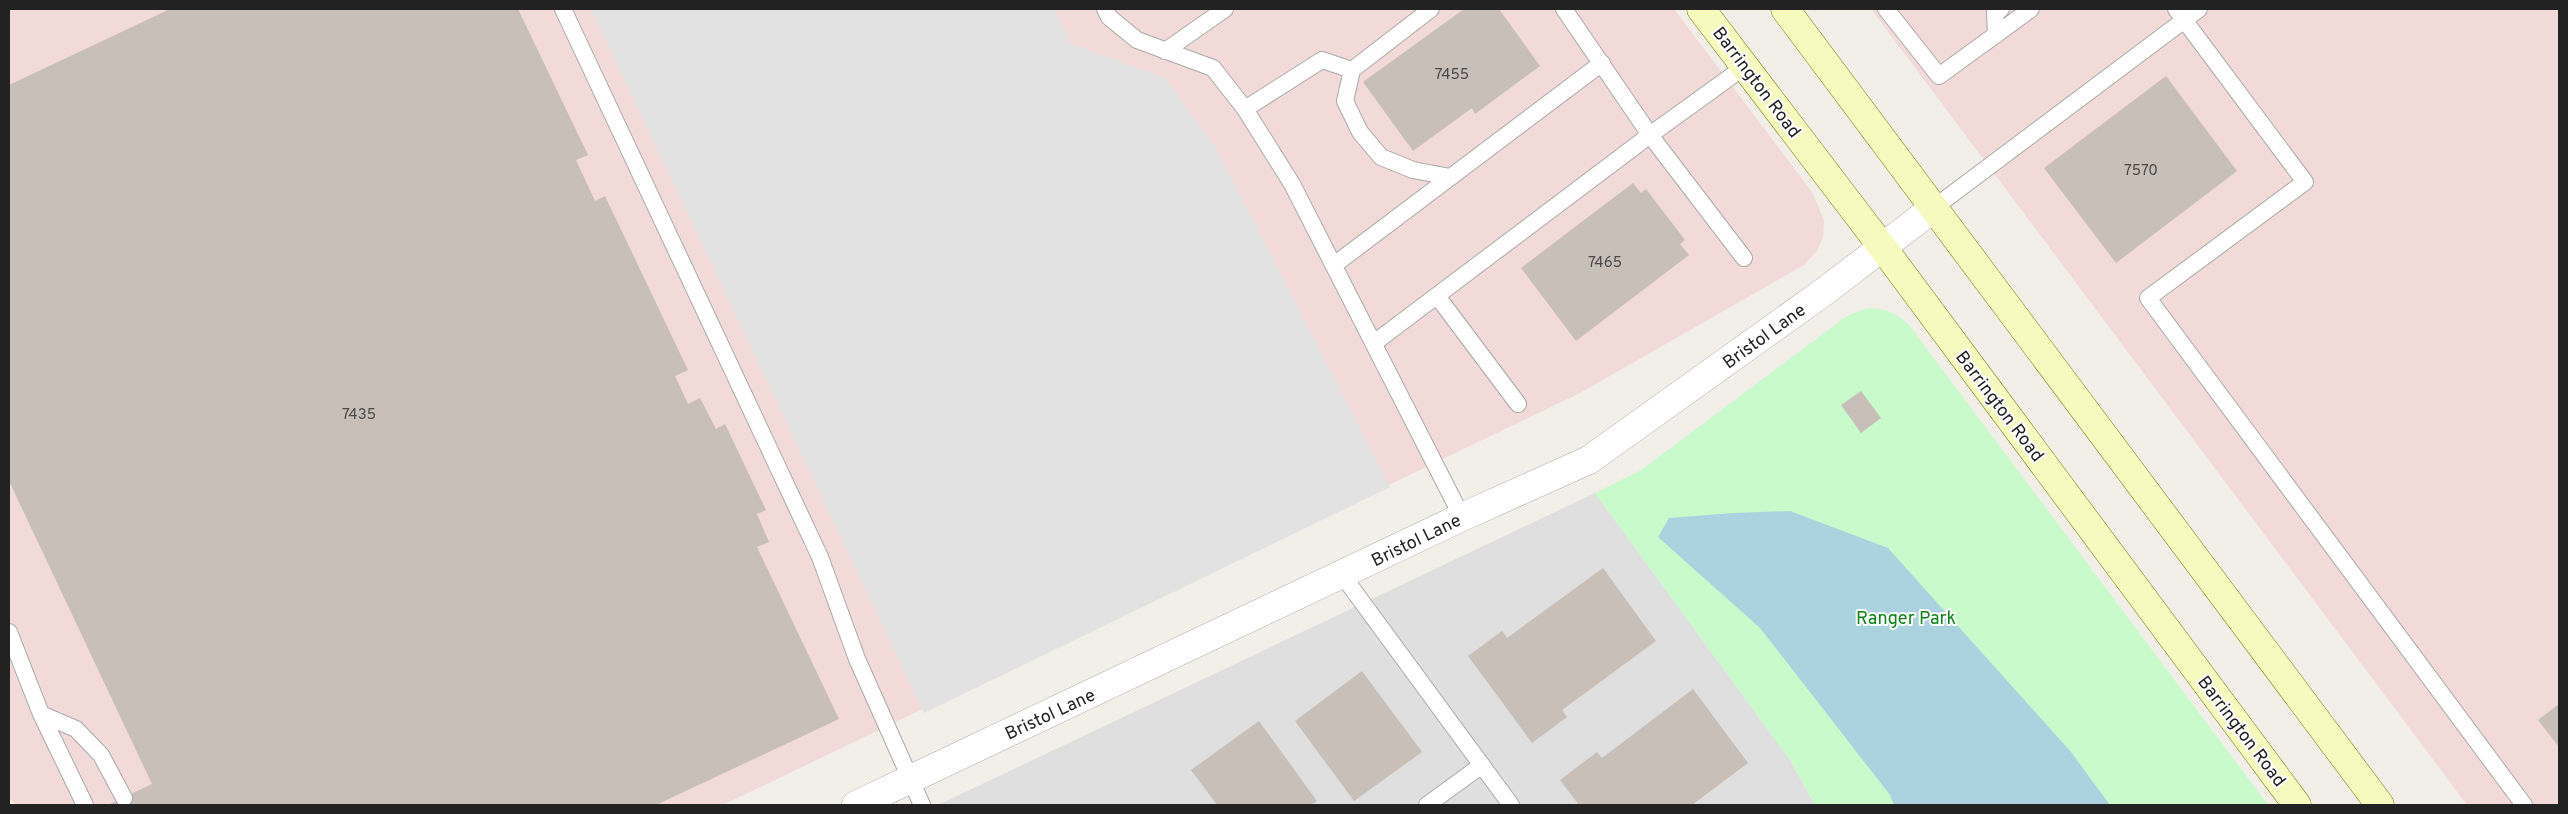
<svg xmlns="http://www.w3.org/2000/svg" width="2568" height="814" viewBox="0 0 2568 814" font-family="Overpass,sans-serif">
  <rect width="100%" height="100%" fill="#f2efe9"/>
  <path fill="#e0dfdf" d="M 1595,493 L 1790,760 L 1815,805 L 938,805 Z"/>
  <path fill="#f2dad9" d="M 9,9 L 1674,9 L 1812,192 L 1824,220 L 1823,237 L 1817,251 L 1804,265 L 1580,393 L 723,805 L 16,805 L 9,798 Z
    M 1871,9 L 2559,9 L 2559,805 L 2467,805 Z"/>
  <path fill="#c8facc" d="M 1867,308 C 1886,308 1896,313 1909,325 L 2268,805 L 1815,805 L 1790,760 L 1595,493 L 1641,470 L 1847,316 Z"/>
  <path fill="#e2e2e2" d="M 591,9 L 1054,9 L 1071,44 L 1165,78 L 1216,148 L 1390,487 L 924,713 Z"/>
  <path fill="#aad3df" d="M 1790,511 L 1888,548 L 2071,752 L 2110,805 L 1894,805 L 1890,795 L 1760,628 L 1658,537 L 1669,518 L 1733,513 Z"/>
  <path fill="#c7bfb8" d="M 170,9 L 518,9 L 588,155 L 576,160 L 595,201 L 605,196 L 688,370 L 675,376 L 688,404 L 700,398 L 716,429 L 725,424 L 766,510 L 757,514 L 769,542 L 757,547 L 839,719 L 656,805 L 108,805 L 152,784 L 9,481 L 9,85 Z
    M 1464,9 L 1499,9 L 1540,66 L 1475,114 L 1472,108 L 1413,151 L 1363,82 Z
    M 2166,76 L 2237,171 L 2116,263 L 2044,168 Z
    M 1633,183 L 1641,193 L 1646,189 L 1685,240 L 1680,244 L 1689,255 L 1576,341 L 1521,268 Z
    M 1861,391 L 1881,418 L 1861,433 L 1841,405 Z
    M 1603,568 L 1656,641 L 1562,710 L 1567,717 L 1532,743 L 1468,656 L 1502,631 L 1507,638 Z
    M 1362,671 L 1422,752 L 1354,801 L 1295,721 Z
    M 1693,689 L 1748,763 L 1692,805 L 1579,805 L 1560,780 L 1597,752 L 1602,758 Z
    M 2559,704 L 2559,747 L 2538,720 Z
    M 1259,721 L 1317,801 L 1311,805 L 1217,805 L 1191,770 Z"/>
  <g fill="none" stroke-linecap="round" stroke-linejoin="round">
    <defs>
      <path id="lane" d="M 563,9 L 820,557 L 857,659 L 922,805
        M 1105,9 L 1109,17 L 1137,40 L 1213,68 L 1245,109 L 1292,184 L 1462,517
        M 1431,9 L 1352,70 L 1345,101 L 1360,132 L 1381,157 L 1413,170 L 1450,177
        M 1564,9 L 1650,135 L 1744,258
        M 1886,9 L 1939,76 L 2031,9
        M 2176,9 L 2305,182 L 2148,298 L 2524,805
        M 1996,35 L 1995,13 L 2001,9
        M 1165,51 L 1225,9
        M 1245,109 L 1322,60 L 1352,70
        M 1935,207 L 2199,9
        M 1334,265 L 1602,63
        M 1437,296 L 1518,404
        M 1374,343 L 1650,135 L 1744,67
        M 1343,576 L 1511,805
        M 9,632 L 41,714
        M 85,805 L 41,714 L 76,729 L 101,755 L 124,798
        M 1427,805 L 1482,765"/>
      <path id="street" d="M 856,805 L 1462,517 L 1589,460 L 1825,291 L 1935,207"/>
      <path id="secondary" d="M 1701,9 L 1883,248 L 2297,805
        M 1785,9 L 2380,805"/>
    </defs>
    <use href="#lane" stroke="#a9a9a9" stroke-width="18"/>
    <use href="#street" stroke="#a9a9a9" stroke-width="29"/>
    <use href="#secondary" stroke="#707d05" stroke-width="29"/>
    <use href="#lane" stroke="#fff" stroke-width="16"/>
    <use href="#street" stroke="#fff" stroke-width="28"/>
    <use href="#secondary" stroke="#f7fabf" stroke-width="28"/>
  </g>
  <g text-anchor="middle" stroke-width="4" stroke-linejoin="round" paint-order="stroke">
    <g font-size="15" fill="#4b4948">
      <text x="1452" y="79">7455</text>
      <text x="2141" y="175">7570</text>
      <text x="1605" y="267">7465</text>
      <text x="359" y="419">7435</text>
    </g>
    <g font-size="18" fill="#222" stroke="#fff">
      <text transform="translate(1757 82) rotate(53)" y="6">Barrington Road</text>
      <text transform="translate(1764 336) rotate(-36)" y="6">Bristol Lane</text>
      <text transform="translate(2000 406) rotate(53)" y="6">Barrington Road</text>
      <text transform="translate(1416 540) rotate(-26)" y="6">Bristol Lane</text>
      <text transform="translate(1050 714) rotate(-25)" y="6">Bristol Lane</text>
      <text transform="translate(2242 731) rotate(53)" y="6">Barrington Road</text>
    </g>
    <g font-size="18" fill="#0c8416" stroke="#fff">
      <text x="1906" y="624">Ranger Park</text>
    </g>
  </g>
  <rect width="2568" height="814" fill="none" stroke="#222222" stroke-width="20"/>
</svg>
